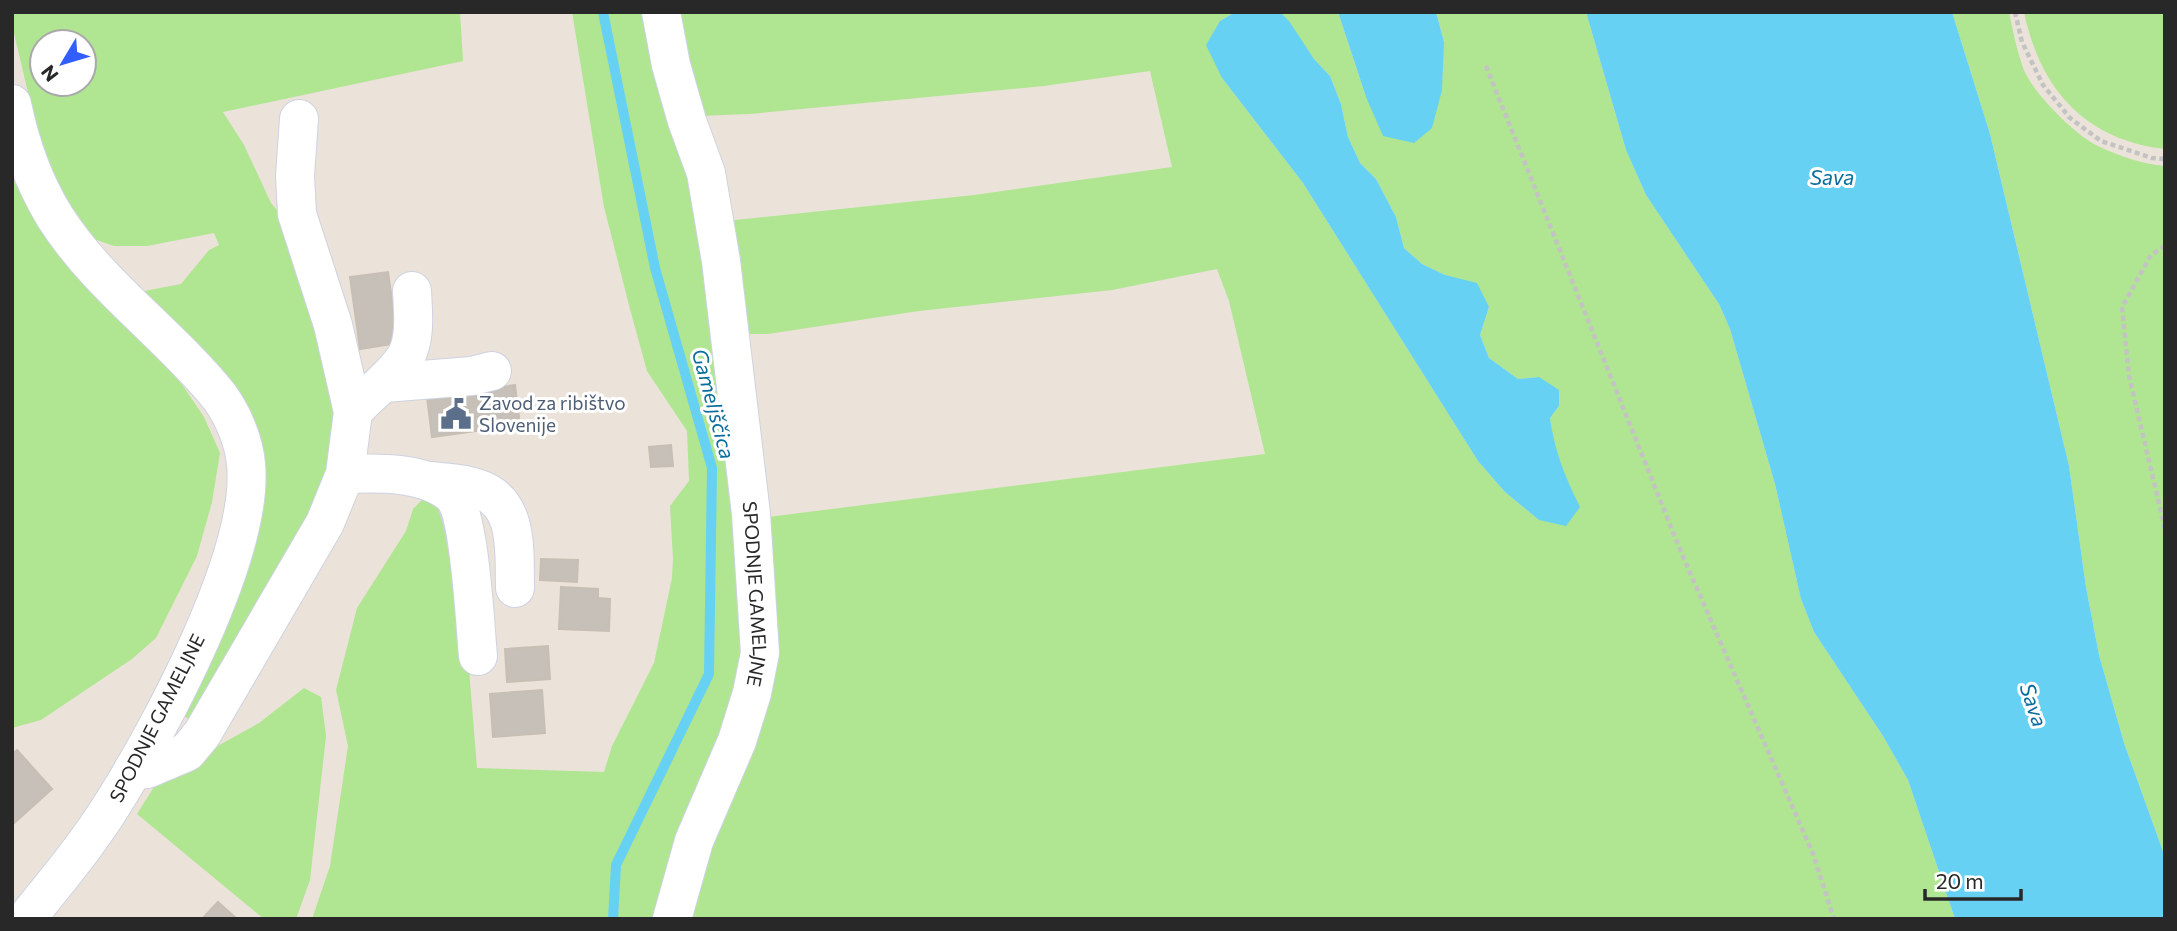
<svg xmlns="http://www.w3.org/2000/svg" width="2177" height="931" viewBox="0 0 2177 931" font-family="Commissioner,sans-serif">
  <rect width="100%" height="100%" fill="#ebe3d9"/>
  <path fill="#b0e592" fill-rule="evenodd" d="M 12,12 L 460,12 L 463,61 L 223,112 L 244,145 L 271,203 L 285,220 L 341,406 L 328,492 L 190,721 L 183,714 L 263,506 L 139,292 L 181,284 L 209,250 L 219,245 L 214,233 L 147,246 L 114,246 L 88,237 L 64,201 L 40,143 L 12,25 ZM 42,42 L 84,42 L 84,84 L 42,84 Z
    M 572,12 L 652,12 L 695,168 L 751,653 L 662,919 L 312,919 L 330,866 L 348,746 L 336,690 L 357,608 L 406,531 L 413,509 L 422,500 L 432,494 L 457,521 L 477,768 L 604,772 L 612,746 L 654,663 L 672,578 L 673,559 L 670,506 L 689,481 L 687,431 L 647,371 L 630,309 L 604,207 Z
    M 671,12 L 1235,12 L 1220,21 L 1222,78 L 1303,183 L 1478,461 L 1505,492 L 1539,520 L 1564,475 L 1554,448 L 1550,418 L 1559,406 L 1539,377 L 1518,379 L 1489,358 L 1480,335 L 1489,307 L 1445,275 L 1422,264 L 1404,248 L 1396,217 L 1376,179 L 1360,163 L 1348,137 L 1341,104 L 1330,76 L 1314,59 L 1280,12 L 1338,12 L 1366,97 L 1444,42 L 1436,12 L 1586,12 L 1626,150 L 1646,195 L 1719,304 L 1730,329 L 1775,484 L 1801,599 L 1814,632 L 1883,736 L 1908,780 L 1955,919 L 682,919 L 756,722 L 761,518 L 1265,454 L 1229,301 L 1217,269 L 1112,290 L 919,311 L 768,334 L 742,334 L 726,221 L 974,195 L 1172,167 L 1150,71 L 1044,86 L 750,114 L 697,116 Z
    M 1952,12 L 2009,12 C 2013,31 2017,52 2024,70 C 2033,93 2076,136 2098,146 C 2119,156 2142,164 2165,166 L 2165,857 L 2124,743 L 2099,655 L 2086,587 L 2069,466 L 1990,134 Z
    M 2024,12 L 2165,12 L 2165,149 C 2085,140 2040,89 2024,12 Z
    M 12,177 L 40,228 L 152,349 L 183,386 L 204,417 L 220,453 L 212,502 L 197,556 L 156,638 L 132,659 L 41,720 L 12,728 Z
    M 304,688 L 321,697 L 326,736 L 310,880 L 296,919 L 264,919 L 137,814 L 164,771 L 205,753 L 259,723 Z"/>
  <path fill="#66d1f3" d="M 1235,12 L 1280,12 L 1289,21 L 1314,59 L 1330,76 L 1341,104 L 1348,137 L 1360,163 L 1376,179 L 1396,217 L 1404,248 L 1422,264 L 1445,275 L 1477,283 L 1489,307 L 1480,335 L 1489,358 L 1518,379 L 1539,377 L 1559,390 L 1559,406 L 1550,418 C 1555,453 1565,476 1580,507 L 1566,526 L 1539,520 L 1505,492 L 1478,461 L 1303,183 L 1222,78 L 1206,45 L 1220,21 Z
    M 1338,12 L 1436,12 L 1444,42 L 1442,90 L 1432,128 L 1414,143 L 1383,136 L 1366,97 Z
    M 1586,12 L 1952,12 L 1990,134 L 2069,466 L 2086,587 L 2099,655 L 2124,743 L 2165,857 L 2165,919 L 1955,919 L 1908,780 L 1883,736 L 1814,632 L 1801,599 L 1775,484 L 1730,329 L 1719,304 L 1646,195 L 1626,150 Z"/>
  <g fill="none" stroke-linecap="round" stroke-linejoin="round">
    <path stroke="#66d1f3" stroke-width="10" d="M 603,12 L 655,268 L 712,468 L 709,674 L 616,865 L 613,919"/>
  </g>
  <path fill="#c6c0b9" stroke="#c7bfb3" stroke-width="2" d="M 388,272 L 398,343 L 360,349 L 350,277 Z
    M 515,385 L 520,425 L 432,437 L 427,397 L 457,396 L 497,391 L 496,388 Z
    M 671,445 L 673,466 L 651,467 L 649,447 Z
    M 541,559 L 578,560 L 577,582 L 540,580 Z
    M 561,587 L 598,589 L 598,598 L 610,599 L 609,631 L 559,629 Z
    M 548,646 L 550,679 L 507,682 L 505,649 Z
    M 542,690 L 545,733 L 493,737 L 490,694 Z
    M 17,750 L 52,789 L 12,825 L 12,754 Z
    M 218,902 L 237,919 L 202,919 Z"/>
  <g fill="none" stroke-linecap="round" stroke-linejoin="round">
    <defs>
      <g id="minor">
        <path id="s1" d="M 661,12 L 671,65 L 687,121 L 706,173 L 721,261 L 751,514 L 760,653 L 752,693 L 737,741 L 694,841 L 672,919"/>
        <path d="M 12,104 C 20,143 34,183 55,217 C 99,286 168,333 219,396 C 233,415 244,441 246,464 C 255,553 160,729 112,805 C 87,845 56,882 26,919"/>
        <path d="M 384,383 L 472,376 L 492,371"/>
        <path d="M 353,412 C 369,393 393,378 406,356 C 416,338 413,311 412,291"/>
        <path d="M 345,474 C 378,473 422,471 450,493 C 470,509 475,625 478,656"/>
        <path d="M 432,481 C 446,483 463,483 476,488 C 520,501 514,551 515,588"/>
        <path d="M 133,770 L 147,769 L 187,752 L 202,734 L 325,523 L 345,474 L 353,412 L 333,325 L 297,214 L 295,176 L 299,119"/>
      </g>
    </defs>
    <use href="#minor" stroke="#ced2e2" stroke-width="40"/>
    <path stroke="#c3c3c3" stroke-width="4.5" stroke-dasharray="5 3.5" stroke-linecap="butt" d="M 2015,12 L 2022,42 L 2043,85 L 2070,118 L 2101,141 L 2152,158 L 2165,159
      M 1486,66 L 1681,552 L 1813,854 L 1834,919
      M 2165,246 L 2151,255 L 2122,307 L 2129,376 L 2165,529"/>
    <use href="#minor" stroke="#fff" stroke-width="38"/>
  </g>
  <defs>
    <symbol id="civic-bare" viewBox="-9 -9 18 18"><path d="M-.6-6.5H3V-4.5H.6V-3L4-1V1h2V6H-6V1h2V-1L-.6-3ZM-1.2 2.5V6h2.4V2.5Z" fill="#5c6f8a" stroke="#fff" stroke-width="2.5" paint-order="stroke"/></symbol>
  </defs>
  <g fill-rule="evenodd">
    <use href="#civic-bare" x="434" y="392" width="44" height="44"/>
  </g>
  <g text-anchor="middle" stroke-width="6" stroke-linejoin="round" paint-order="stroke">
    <g font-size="19" fill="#4e5e75" stroke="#fff" text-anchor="start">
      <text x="479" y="410">Zavod za ribištvo<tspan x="479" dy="22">Slovenije</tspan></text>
    </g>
    <g font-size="19" fill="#282828" stroke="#fff">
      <text dy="7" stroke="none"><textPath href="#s1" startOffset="592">SPODNJE GAMELJNE</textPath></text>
      <text transform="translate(157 718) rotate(-63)" y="7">SPODNJE GAMELJNE</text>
    </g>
    <g font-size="21" font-style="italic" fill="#086d9d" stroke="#fff">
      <text x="1832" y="185">Sava</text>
      <text transform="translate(713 404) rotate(75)" y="7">Gameljščica</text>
      <text transform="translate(2033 705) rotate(71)" y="7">Sava</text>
    </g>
  </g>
  <rect width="2177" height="931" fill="none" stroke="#282828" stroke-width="28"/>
  <g transform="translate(63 63) rotate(232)"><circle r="33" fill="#ffffff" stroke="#a9a9a9" stroke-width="2"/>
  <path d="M0-5L12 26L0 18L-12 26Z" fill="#325dff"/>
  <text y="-10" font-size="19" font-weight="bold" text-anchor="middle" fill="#282828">N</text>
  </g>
  <path d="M1925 889v10h96v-10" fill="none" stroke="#282828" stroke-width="3.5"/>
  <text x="1936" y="889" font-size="21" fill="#282828" stroke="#ffffff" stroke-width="5" paint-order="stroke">20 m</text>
</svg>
